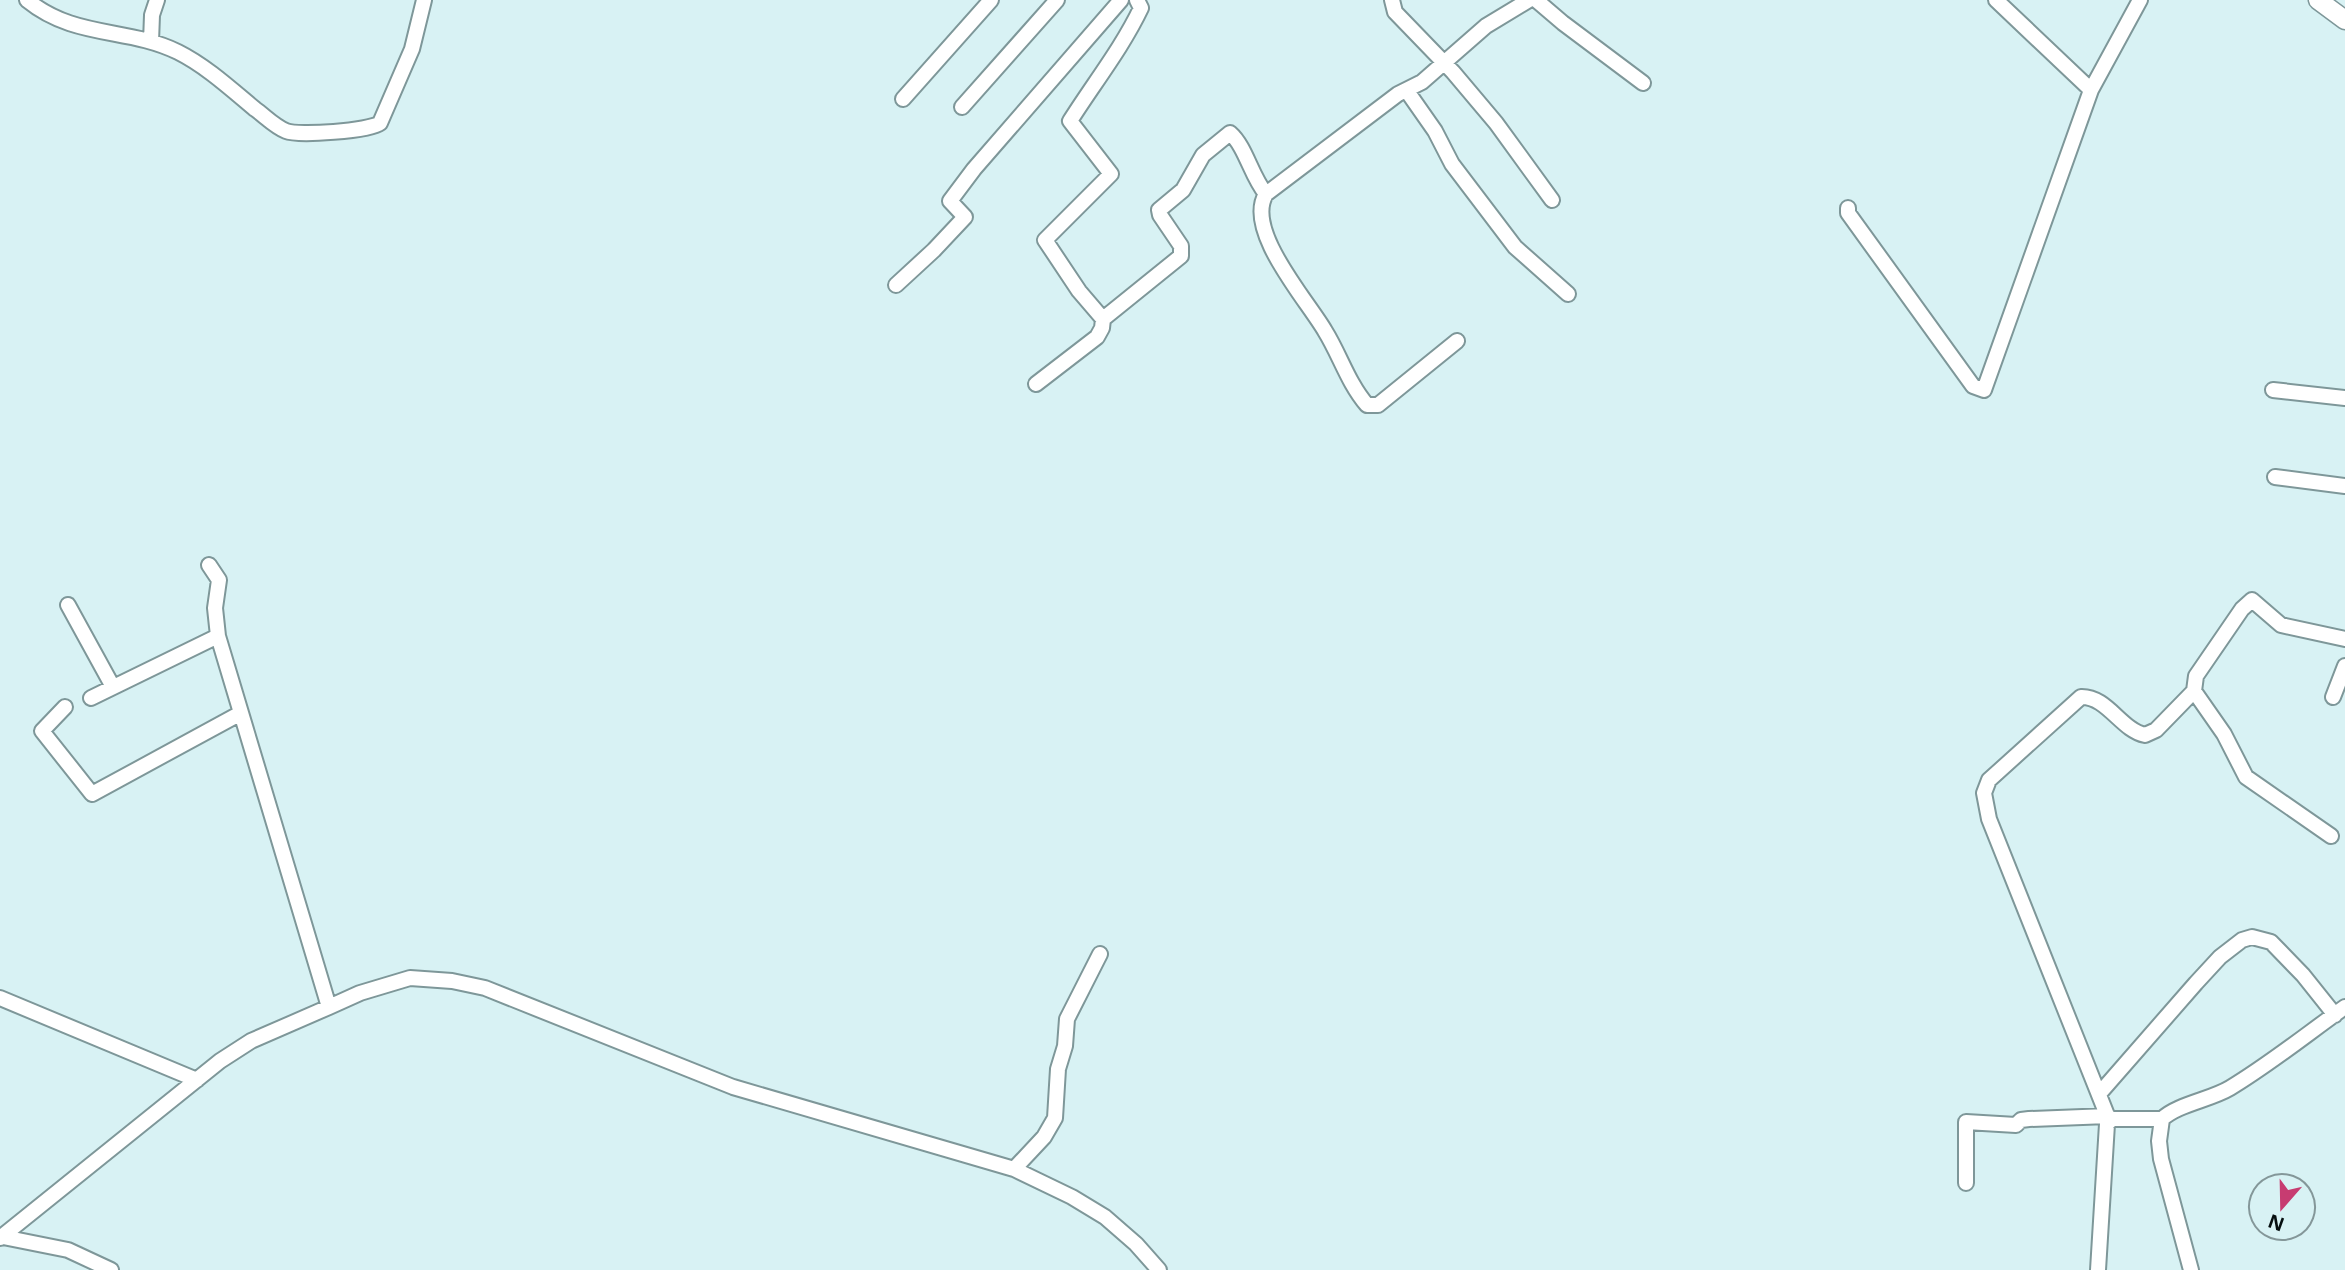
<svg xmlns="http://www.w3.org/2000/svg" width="2345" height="1270" viewBox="0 0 2345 1270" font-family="'Open Sans',sans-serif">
  <rect width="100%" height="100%" fill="#d8f2f4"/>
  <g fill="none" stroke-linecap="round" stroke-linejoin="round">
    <defs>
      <path id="minor" d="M 27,0 C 75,39 127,27 178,52 C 206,66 231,89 255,109 C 265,116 274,126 286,131 C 298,136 370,131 380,123 L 412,49 L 424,0
        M 1137,0 L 1141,8 C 1122,48 1094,83 1070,121 L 1111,174 L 1045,240 L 1079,291 L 1103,319 L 1181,256 L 1181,246 L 1160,215 L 1159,210 L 1183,190 L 1203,155 L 1230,133 C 1246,147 1251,176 1266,194 L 1398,94 L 1422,82 L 1486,26 L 1529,0
        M 1392,0 L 1395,12 L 1453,72 L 1496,123 L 1552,200
        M 1536,0 L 1563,23 L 1643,83
        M 1996,0 L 2091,90
        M 151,42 L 152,15 L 157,0
        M 1407,91 L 1435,131 L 1452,164 L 1515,247 L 1568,294
        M 903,99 L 991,0
        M 962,107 L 1057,0
        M 1266,194 C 1244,230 1307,300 1325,331 C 1340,355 1348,383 1367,405 L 1378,405 L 1457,341
        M 1848,208 L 1848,213 L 1973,386 L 1984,390 L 2091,90 L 2140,0
        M 896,285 L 934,250 L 965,217 L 950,201 L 974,169 L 1121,0
        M 1036,384 L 1097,337 L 1102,328 L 1103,319
        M 2273,390 L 2345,398
        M 2275,477 L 2345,486
        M 209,565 L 219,580 L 215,608 L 218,636 L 329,1007
        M 68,605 L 113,687
        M 2333,697 L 2345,666
        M 91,698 L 218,636
        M 65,707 L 42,731 L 92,794 L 241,713
        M 2331,836 L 2246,777 L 2224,734 L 2194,691 L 2196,676 L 2242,609 L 2252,600 L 2281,625 L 2345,639
        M 0,998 L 197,1080
        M 2099,1094 L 2196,983 L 2220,957 L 2242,940 L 2252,937 L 2271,942 L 2303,975 L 2335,1015
        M 2109,1120 L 1989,819 L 1984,793 L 1989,780 L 2081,697 C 2107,696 2121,730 2145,735 L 2156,730 L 2194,691
        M 1014,1169 L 1044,1137 L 1055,1118 L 1058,1069 L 1065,1046 L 1067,1019 L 1100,954
        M 1966,1183 L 1966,1122 L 2016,1125 L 2021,1120 L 2029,1119 L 2108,1116
        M 3,1237 L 68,1250 L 111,1270
        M 0,1238 L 220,1061 L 251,1041 L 329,1007 L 360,993 L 410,978 L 452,981 L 485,988 L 733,1087 L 1014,1169 L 1072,1197 L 1105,1217 L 1136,1244 L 1159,1270
        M 2098,1270 L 2107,1124 L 2112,1119 L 2162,1119
        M 2191,1270 L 2161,1159 L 2159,1141 L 2162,1119 C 2178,1104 2210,1100 2230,1088 C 2270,1064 2307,1034 2345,1007"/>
      <path id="major" d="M 2318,0 L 2345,20"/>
    </defs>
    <use href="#minor" stroke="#7e9799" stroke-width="18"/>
    <use href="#major" stroke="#7e9799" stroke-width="21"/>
    <use href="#minor" stroke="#fff" stroke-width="14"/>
    <use href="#major" stroke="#fff" stroke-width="18"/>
  </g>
  <g transform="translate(2282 1207) rotate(200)"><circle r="33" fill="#d8f2f4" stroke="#849799" stroke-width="2"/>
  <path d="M0-5L12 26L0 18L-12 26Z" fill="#c73c71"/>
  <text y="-10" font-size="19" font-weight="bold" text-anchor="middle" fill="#060f10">N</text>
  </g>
</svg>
